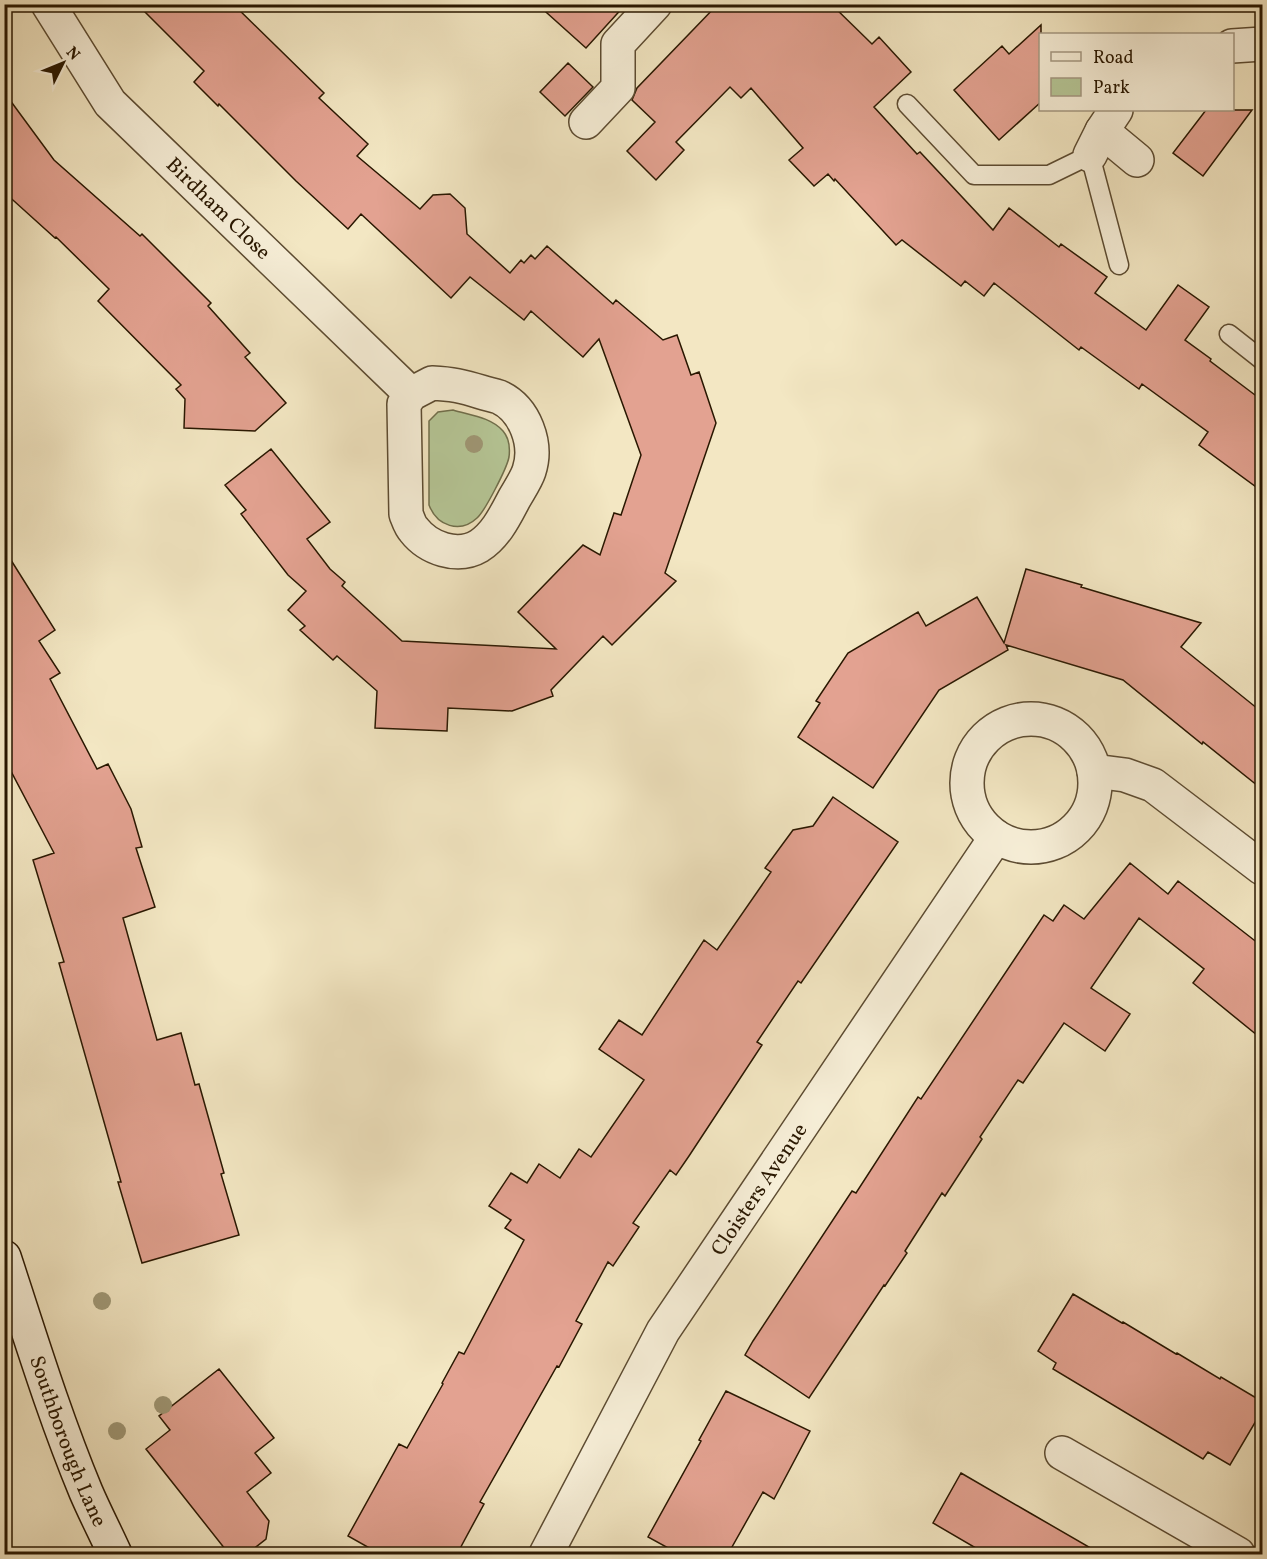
<svg xmlns="http://www.w3.org/2000/svg" width="1267" height="1559" viewBox="0 0 1267 1559" font-family="Vollkorn,serif">
  <rect width="100%" height="100%" fill="#f3e7c3"/>
  <filter id="stains"><feTurbulence type="fractalNoise" baseFrequency=".00333" numOctaves="4"/><feColorMatrix values="0 0 0 0 .2 0 0 0 0 .09 0 0 0 0 .02 0 0 0 .5 -.17"/></filter>
  <radialGradient id="worn" r=".72"><stop offset=".6" stop-color="#630" stop-opacity="0"/><stop offset="1" stop-color="#630" stop-opacity=".3"/></radialGradient>
  <path fill="#b6c797" stroke="#706f4c" stroke-width="1.5" d="M 453,410 C 469,415 491,417 503,431 C 509,438 510,449 509,457 C 507,468 485,511 477,518 C 460,534 437,526 429,505 L 429,421 L 438,412 Z"/>
  <path fill="#e3a291" stroke="#291700" stroke-width="1.5" d="M 137,4 L 233,4 L 324,93 L 319,98 L 368,144 L 357,156 L 420,209 L 433,195 L 450,194 L 465,208 L 467,234 L 510,273 L 521,260 L 524,263 L 531,255 L 535,259 L 547,246 L 613,304 L 616,300 L 663,340 L 677,335 L 691,375 L 699,372 L 716,423 L 665,573 L 676,581 L 612,645 L 603,636 L 551,690 L 553,696 L 512,711 L 448,708 L 447,731 L 375,728 L 377,691 L 337,656 L 333,660 L 300,630 L 305,626 L 288,610 L 306,591 L 288,575 L 241,514 L 246,510 L 225,485 L 271,449 L 330,522 L 307,539 L 330,569 L 345,582 L 342,586 L 402,641 L 556,649 L 518,612 L 583,545 L 600,555 L 614,513 L 621,515 L 641,455 L 599,339 L 583,357 L 531,311 L 524,320 L 470,277 L 451,298 L 361,214 L 348,229 L 296,181 L 219,104 L 218,106 L 194,82 L 204,71 Z
    M 537,4 L 626,4 L 586,48 Z
    M 718,4 L 831,4 L 872,44 L 879,37 L 911,72 L 874,107 L 917,154 L 920,152 L 993,230 L 1009,208 L 1059,247 L 1061,244 L 1107,277 L 1095,293 L 1146,330 L 1178,285 L 1209,307 L 1185,340 L 1211,359 L 1210,361 L 1263,401 L 1263,492 L 1199,445 L 1208,432 L 1142,384 L 1139,389 L 1081,347 L 1079,350 L 994,283 L 984,296 L 965,281 L 961,286 L 902,240 L 896,245 L 835,179 L 834,181 L 828,174 L 814,186 L 789,160 L 803,148 L 751,88 L 741,98 L 730,87 L 676,142 L 684,150 L 656,180 L 627,151 L 655,122 L 632,100 L 637,88 Z
    M 1041,25 L 1041,102 L 999,140 L 954,90 L 1002,46 L 1009,54 Z
    M 568,63 L 593,87 L 565,116 L 540,92 Z
    M 4,92 L 54,160 L 140,236 L 142,234 L 211,303 L 208,306 L 250,353 L 245,357 L 286,403 L 255,431 L 184,428 L 185,399 L 176,389 L 181,385 L 98,301 L 109,289 L 56,237 L 55,238 L 4,192 Z
    M 1206,110 L 1252,110 L 1203,176 L 1173,153 Z
    M 4,549 L 55,630 L 39,641 L 60,673 L 50,679 L 97,769 L 108,764 L 131,809 L 142,847 L 136,848 L 155,907 L 123,918 L 157,1040 L 181,1033 L 195,1085 L 199,1084 L 224,1173 L 221,1174 L 239,1235 L 142,1263 L 118,1182 L 121,1182 L 59,963 L 64,962 L 33,860 L 54,853 L 4,758 Z
    M 1026,569 L 1082,585 L 1081,587 L 1201,623 L 1181,647 L 1263,713 L 1263,790 L 1203,742 L 1202,744 L 1123,680 L 1006,645 L 1008,650 L 939,690 L 873,788 L 798,737 L 820,703 L 816,701 L 848,653 L 918,612 L 926,626 L 977,597 L 1004,643 Z
    M 833,797 L 898,842 L 801,983 L 798,981 L 757,1042 L 762,1045 L 689,1156 L 676,1175 L 670,1170 L 633,1223 L 639,1227 L 613,1266 L 608,1262 L 576,1321 L 582,1324 L 559,1367 L 557,1366 L 480,1502 L 484,1504 L 457,1554 L 380,1554 L 348,1536 L 399,1444 L 407,1448 L 443,1384 L 442,1383 L 459,1352 L 464,1354 L 524,1240 L 505,1228 L 511,1220 L 489,1206 L 511,1173 L 527,1183 L 539,1164 L 560,1178 L 579,1149 L 591,1157 L 644,1080 L 599,1049 L 619,1020 L 642,1035 L 704,940 L 717,950 L 771,872 L 765,868 L 793,830 L 813,826 Z
    M 1130,863 L 1168,894 L 1178,881 L 1263,947 L 1263,1040 L 1193,983 L 1204,969 L 1139,918 L 1091,988 L 1130,1014 L 1105,1051 L 1064,1023 L 1023,1083 L 1018,1080 L 980,1137 L 982,1139 L 945,1196 L 942,1193 L 905,1251 L 907,1253 L 885,1286 L 884,1285 L 809,1398 L 745,1355 L 753,1341 L 852,1191 L 856,1193 L 918,1097 L 921,1099 L 1044,915 L 1053,921 L 1064,905 L 1084,919 Z
    M 1073,1294 L 1122,1323 L 1123,1322 L 1176,1354 L 1177,1353 L 1220,1379 L 1221,1377 L 1263,1402 L 1263,1409 L 1230,1465 L 1208,1452 L 1203,1459 L 1053,1369 L 1056,1363 L 1038,1351 Z
    M 219,1369 L 274,1438 L 255,1453 L 271,1473 L 247,1492 L 269,1521 L 266,1539 L 247,1554 L 229,1554 L 146,1449 L 170,1430 L 159,1416 Z
    M 726,1391 L 810,1431 L 774,1499 L 763,1492 L 728,1554 L 679,1554 L 648,1537 L 701,1441 L 699,1440 Z
    M 961,1473 L 1030,1513 L 1101,1554 L 986,1554 L 933,1523 Z"/>
  <g fill="none" stroke-linecap="round" stroke-linejoin="round">
    <defs>
      <path id="lane" d="M 907,104 L 974,175 L 1049,175 L 1090,155 L 1119,265
        M 1229,334 L 1262,360"/>
      <g id="street">
        <path id="s1" d="M 48,4 L 110,103 L 411,394"/>
        <path d="M 1232,46 L 1262,44"/>
        <path d="M 586,122 L 618,88 L 618,44 L 655,4"/>
        <path d="M 1102,131 L 1137,160"/>
        <path d="M 1090,155 L 1102,131 L 1116,110"/>
        <path d="M 432,383 C 452,384 462,386 481,392 C 487,394 493,395 499,397 C 525,409 538,444 529,471 C 526,480 519,490 514,499 C 505,516 496,535 479,546 C 457,559 428,548 414,530 C 410,526 408,519 406,514 L 404,404 L 411,394 Z"/>
        <circle cx="1031" cy="783" r="64"/>
        <path d="M 1094,771 L 1125,775 L 1153,785 L 1262,868"/>
        <path d="M 1062,1453 L 1238,1554"/>
        <path id="s2" d="M 546,1554 L 663,1331 L 996,837"/>
      </g>
      <g id="secondary">
        <path id="s3" d="M 4,1257 C 30,1336 54,1415 86,1492 C 95,1513 106,1534 115,1554"/>
      </g>
    </defs>
    <use href="#lane" stroke="#5c4b31" stroke-width="21"/>
    <use href="#street" stroke="#5c4b31" stroke-width="36"/>
    <use href="#secondary" stroke="#291700" stroke-width="36"/>
    <use href="#lane" stroke="#f7efd8" stroke-width="18"/>
    <use href="#street" stroke="#f7efd8" stroke-width="33"/>
    <use href="#secondary" stroke="#f7efd8" stroke-width="33"/>
  </g>
  <g fill="#9f9775">
    <circle cx="474" cy="444" r="9"/>
    <circle cx="102" cy="1301" r="9"/>
    <circle cx="163" cy="1405" r="9"/>
    <circle cx="117" cy="1431" r="9"/>
  </g>
  <g text-anchor="middle" stroke-width="6" stroke-linejoin="round" paint-order="stroke">
    <g font-size="21" fill="#291700" stroke="#f7efd8">
      <text dy="7" stroke="none"><textPath href="#s1" startOffset="268">Birdham Close</textPath></text>
      <text dy="7" stroke="none"><textPath href="#s2" startOffset="423">Cloisters Avenue</textPath></text>
      <text dy="7" stroke="none"><textPath href="#s3" startOffset="195">Southborough Lane</textPath></text>
    </g>
  </g>
  <rect width="1267" height="1559" fill="none" stroke="#f3e7c3" stroke-width="24"/>
  <rect x="6" y="6" width="1255" height="1547" fill="none" stroke="#291700" stroke-width="3"/>
  <rect x="12" y="12" width="1243" height="1535" fill="none" stroke="#291700" stroke-width="1.5"/>
  <rect x="1039" y="33" width="195" height="78" fill="#f7efd8" stroke="#a59982" stroke-width="1.5"/>
  <rect x="1051" y="52" width="30" height="9" fill="#f7efd8" stroke="#a59982" stroke-width="1.5"/>
  <text x="1093" y="63" font-size="18" fill="#291700">Road</text>
  <rect x="1051" y="78" width="30" height="18" fill="#b6c797" stroke="#a59982" stroke-width="1.5"/>
  <text x="1093" y="93" font-size="18" fill="#291700">Park</text>
  <g transform="translate(63 63) rotate(47)" stroke="#f7efd8" stroke-width="4.5" paint-order="stroke">
  <path d="M0-4.5L10 22L0 15L-10 22Z" fill="#291700"/>
  <text y="-9" font-size="16" font-weight="bold" text-anchor="middle" fill="#291700">N</text>
  </g>
  <rect width="100%" height="100%" filter="url(#stains)"/>
  <rect width="100%" height="100%" fill="url(#worn)"/>
</svg>
